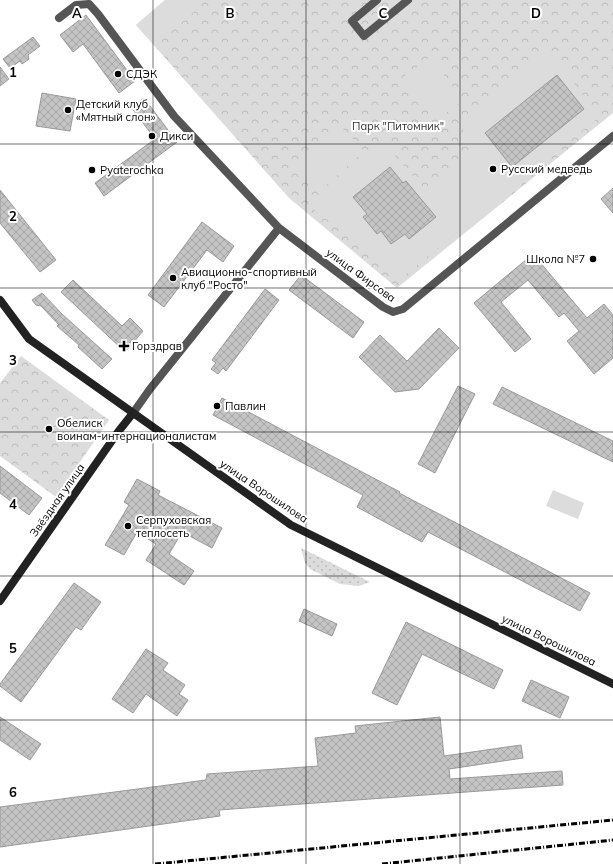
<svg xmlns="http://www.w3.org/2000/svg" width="613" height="864" viewBox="0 0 613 864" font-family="Mulish,sans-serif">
  <defs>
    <pattern id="grass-dots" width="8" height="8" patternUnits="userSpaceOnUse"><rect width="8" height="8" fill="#dcdcdc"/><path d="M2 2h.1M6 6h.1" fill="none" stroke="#bbb" stroke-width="1.8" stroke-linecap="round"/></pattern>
    <pattern id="park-crowns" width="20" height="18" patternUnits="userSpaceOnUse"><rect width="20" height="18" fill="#dcdcdc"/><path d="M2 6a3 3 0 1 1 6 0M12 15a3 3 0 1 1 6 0" fill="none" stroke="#bbb"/></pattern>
    <pattern id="building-cross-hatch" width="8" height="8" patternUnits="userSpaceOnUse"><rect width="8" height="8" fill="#c4c4c4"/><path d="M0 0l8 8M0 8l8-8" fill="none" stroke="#a7a7a7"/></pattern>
  </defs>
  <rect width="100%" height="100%" fill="#fff"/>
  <path fill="url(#grass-dots)" d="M 301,548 L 370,582 L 359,586 L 340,584 L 310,569 L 305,563 Z"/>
  <path fill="url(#park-crowns)" d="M 165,0 L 613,0 L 613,113 L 397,288 L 289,198 L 136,25 Z
    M 21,356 L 109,420 L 56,497 L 0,456 L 0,383 Z"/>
  <path fill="#dcdcdc" d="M 165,0 L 185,0 L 195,11 L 155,46 L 136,25 Z
    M 549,51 L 599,117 L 402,277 L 313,209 L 382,141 L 426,191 L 477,147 L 460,126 Z
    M 430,57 L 463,100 L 436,120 L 403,77 Z
    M 342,128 L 364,151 L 318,193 L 297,170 Z
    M 553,490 L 584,503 L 578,519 L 546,506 Z"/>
  <path fill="url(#building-cross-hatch)" stroke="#999" d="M 86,15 L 135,81 L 119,93 L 83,44 L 73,52 L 60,35 Z
    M 33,37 L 40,46 L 28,55 L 29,59 L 22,64 L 20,61 L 10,68 L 3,59 Z
    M 0,67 L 9,79 L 0,86 Z
    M 557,75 L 584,109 L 512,167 L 485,133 Z
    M 42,93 L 76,99 L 70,131 L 36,126 Z
    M 144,98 L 177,142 L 104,196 L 95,183 L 155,139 L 131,107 Z
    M 390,167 L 403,183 L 406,181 L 436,217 L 409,239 L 405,234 L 391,244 L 381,231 L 377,234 L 363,217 L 367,214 L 353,197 Z
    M 613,188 L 613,213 L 601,199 Z
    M 0,190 L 56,260 L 40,272 L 0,223 Z
    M 202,222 L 234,246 L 223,262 L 207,250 L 164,307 L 148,295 Z
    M 533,254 L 587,318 L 604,304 L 613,315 L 613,358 L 594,374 L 567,341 L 579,331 L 564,313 L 559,317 L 528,280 L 501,302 L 531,339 L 515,352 L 474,303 Z
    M 301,275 L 364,322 L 353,338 L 289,290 Z
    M 73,280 L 122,326 L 130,318 L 143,331 L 128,349 L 123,350 L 61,292 Z
    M 265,289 L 279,300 L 226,371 L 223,368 L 218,374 L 211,369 L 216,363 L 212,360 Z
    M 42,293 L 62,314 L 112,359 L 102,369 L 78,347 L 79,345 L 57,326 L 59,325 L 41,306 L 36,305 L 32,300 Z
    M 439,328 L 459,348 L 419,389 L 395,392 L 359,357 L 380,335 L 407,361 Z
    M 458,386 L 475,394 L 435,473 L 418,464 Z
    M 502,387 L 613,441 L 613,462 L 493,404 Z
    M 222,398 L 400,492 L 399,493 L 420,504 L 590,593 L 580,611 L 428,532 L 422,542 L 357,507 L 363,495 L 213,415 Z
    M 0,466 L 42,498 L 29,515 L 0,493 Z
    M 137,479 L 160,491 L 158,495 L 222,528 L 212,548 L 182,532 L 169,554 L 194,571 L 184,585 L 146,560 L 156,544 L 137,532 L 124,555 L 105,545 L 129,505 L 124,502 Z
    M 74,583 L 101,602 L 81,630 L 76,627 L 21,702 L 0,686 L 0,684 Z
    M 304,609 L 337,624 L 332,636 L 299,621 Z
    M 406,622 L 503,670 L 494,689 L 422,654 L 397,705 L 372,693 Z
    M 146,649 L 168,663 L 163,670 L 185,685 L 179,694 L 188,700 L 177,716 L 146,694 L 133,713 L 112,699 Z
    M 531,680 L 569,697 L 560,718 L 522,701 Z
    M 0,717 L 41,744 L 30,760 L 0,740 Z
    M 440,717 L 444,756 L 521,745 L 523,758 L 449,769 L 450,779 L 562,771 L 563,785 L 219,810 L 220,816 L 0,847 L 0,807 L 206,780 L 207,774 L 318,766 L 315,738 L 356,733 L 355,726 Z"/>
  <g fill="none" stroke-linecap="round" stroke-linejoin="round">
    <path stroke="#555" stroke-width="8" d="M 377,0 L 352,21 L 364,36 L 408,0"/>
    <path stroke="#555" stroke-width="8" d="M 59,18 L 76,5 L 89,4 L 98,14 L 174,116 L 279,228 L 383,307 L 393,312 L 403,309 L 613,136
      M 133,413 L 150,389 L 279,228"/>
    <path stroke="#222" stroke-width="8" d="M 0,300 L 29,339 L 291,525 L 613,684
      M 0,601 L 118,432 L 133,413"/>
    <path stroke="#000" stroke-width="3" stroke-dasharray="6 2 1 2" stroke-linecap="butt" d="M 155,864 L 613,820
      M 382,864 L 613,840"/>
  </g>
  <path fill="none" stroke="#000" stroke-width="1" stroke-opacity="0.55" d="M 153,0 L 153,864M 306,0 L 306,864M 460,0 L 460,864M 0,144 L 613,144M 0,288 L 613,288M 0,432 L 613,432M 0,576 L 613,576M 0,720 L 613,720"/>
  <g fill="#000" stroke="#fff" stroke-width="1.5">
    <circle cx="118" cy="74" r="4"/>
    <circle cx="68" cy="110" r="4"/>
    <circle cx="152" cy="136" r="4"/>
    <circle cx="493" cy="169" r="4"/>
    <circle cx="92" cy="170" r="4"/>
    <circle cx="593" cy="259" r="4"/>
    <circle cx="173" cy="278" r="4"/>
    <path d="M122 340h4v4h4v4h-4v4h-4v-4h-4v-4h4z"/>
    <circle cx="217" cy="406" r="4"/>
    <circle cx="49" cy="429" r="4"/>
    <circle cx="128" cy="526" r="4"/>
  </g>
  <g text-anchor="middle" stroke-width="4" stroke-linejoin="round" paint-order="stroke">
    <g font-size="11" fill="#000" stroke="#fff" text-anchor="start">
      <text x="126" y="78">СДЭК</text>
      <text x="76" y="108">Детский клуб<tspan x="76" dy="13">«Мятный слон»</tspan></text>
      <text x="160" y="140">Дикси</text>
      <text x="501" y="173">Русский медведь</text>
      <text x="100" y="174">Pyaterochka</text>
      <text x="585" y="263" text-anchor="end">Школа №7</text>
      <text x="181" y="276">Авиационно-спортивный<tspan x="181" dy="13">клуб "Росто"</tspan></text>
      <text x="132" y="350">Горздрав</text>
      <text x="225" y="410">Павлин</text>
      <text x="57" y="427">Обелиск<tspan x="57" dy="13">воинам-интернационалистам</tspan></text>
      <text x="136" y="524">Серпуховская<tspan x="136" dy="13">теплосеть</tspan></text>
    </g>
    <g font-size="11" fill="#333" stroke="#fff">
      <text x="398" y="130">Парк "Питомник"</text>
    </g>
    <g font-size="11" fill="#000" stroke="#fff">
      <text transform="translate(361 275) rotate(36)" y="4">улица Фирсова</text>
      <text transform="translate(264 491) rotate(34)" y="4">улица Ворошилова</text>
      <text transform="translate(57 500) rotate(-55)" y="4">Звёздная улица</text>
      <text transform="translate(549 640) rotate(26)" y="4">улица Ворошилова</text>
    </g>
  </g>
  <g font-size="13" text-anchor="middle" font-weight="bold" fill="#000" stroke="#fff" stroke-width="4" stroke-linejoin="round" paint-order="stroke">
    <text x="77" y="18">A</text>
    <text x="230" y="18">B</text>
    <text x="383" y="18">C</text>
    <text x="536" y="18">D</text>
    <text x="13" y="77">1</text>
    <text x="13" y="221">2</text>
    <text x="13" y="365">3</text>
    <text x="13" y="509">4</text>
    <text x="13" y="653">5</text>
    <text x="13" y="797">6</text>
  </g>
</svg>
